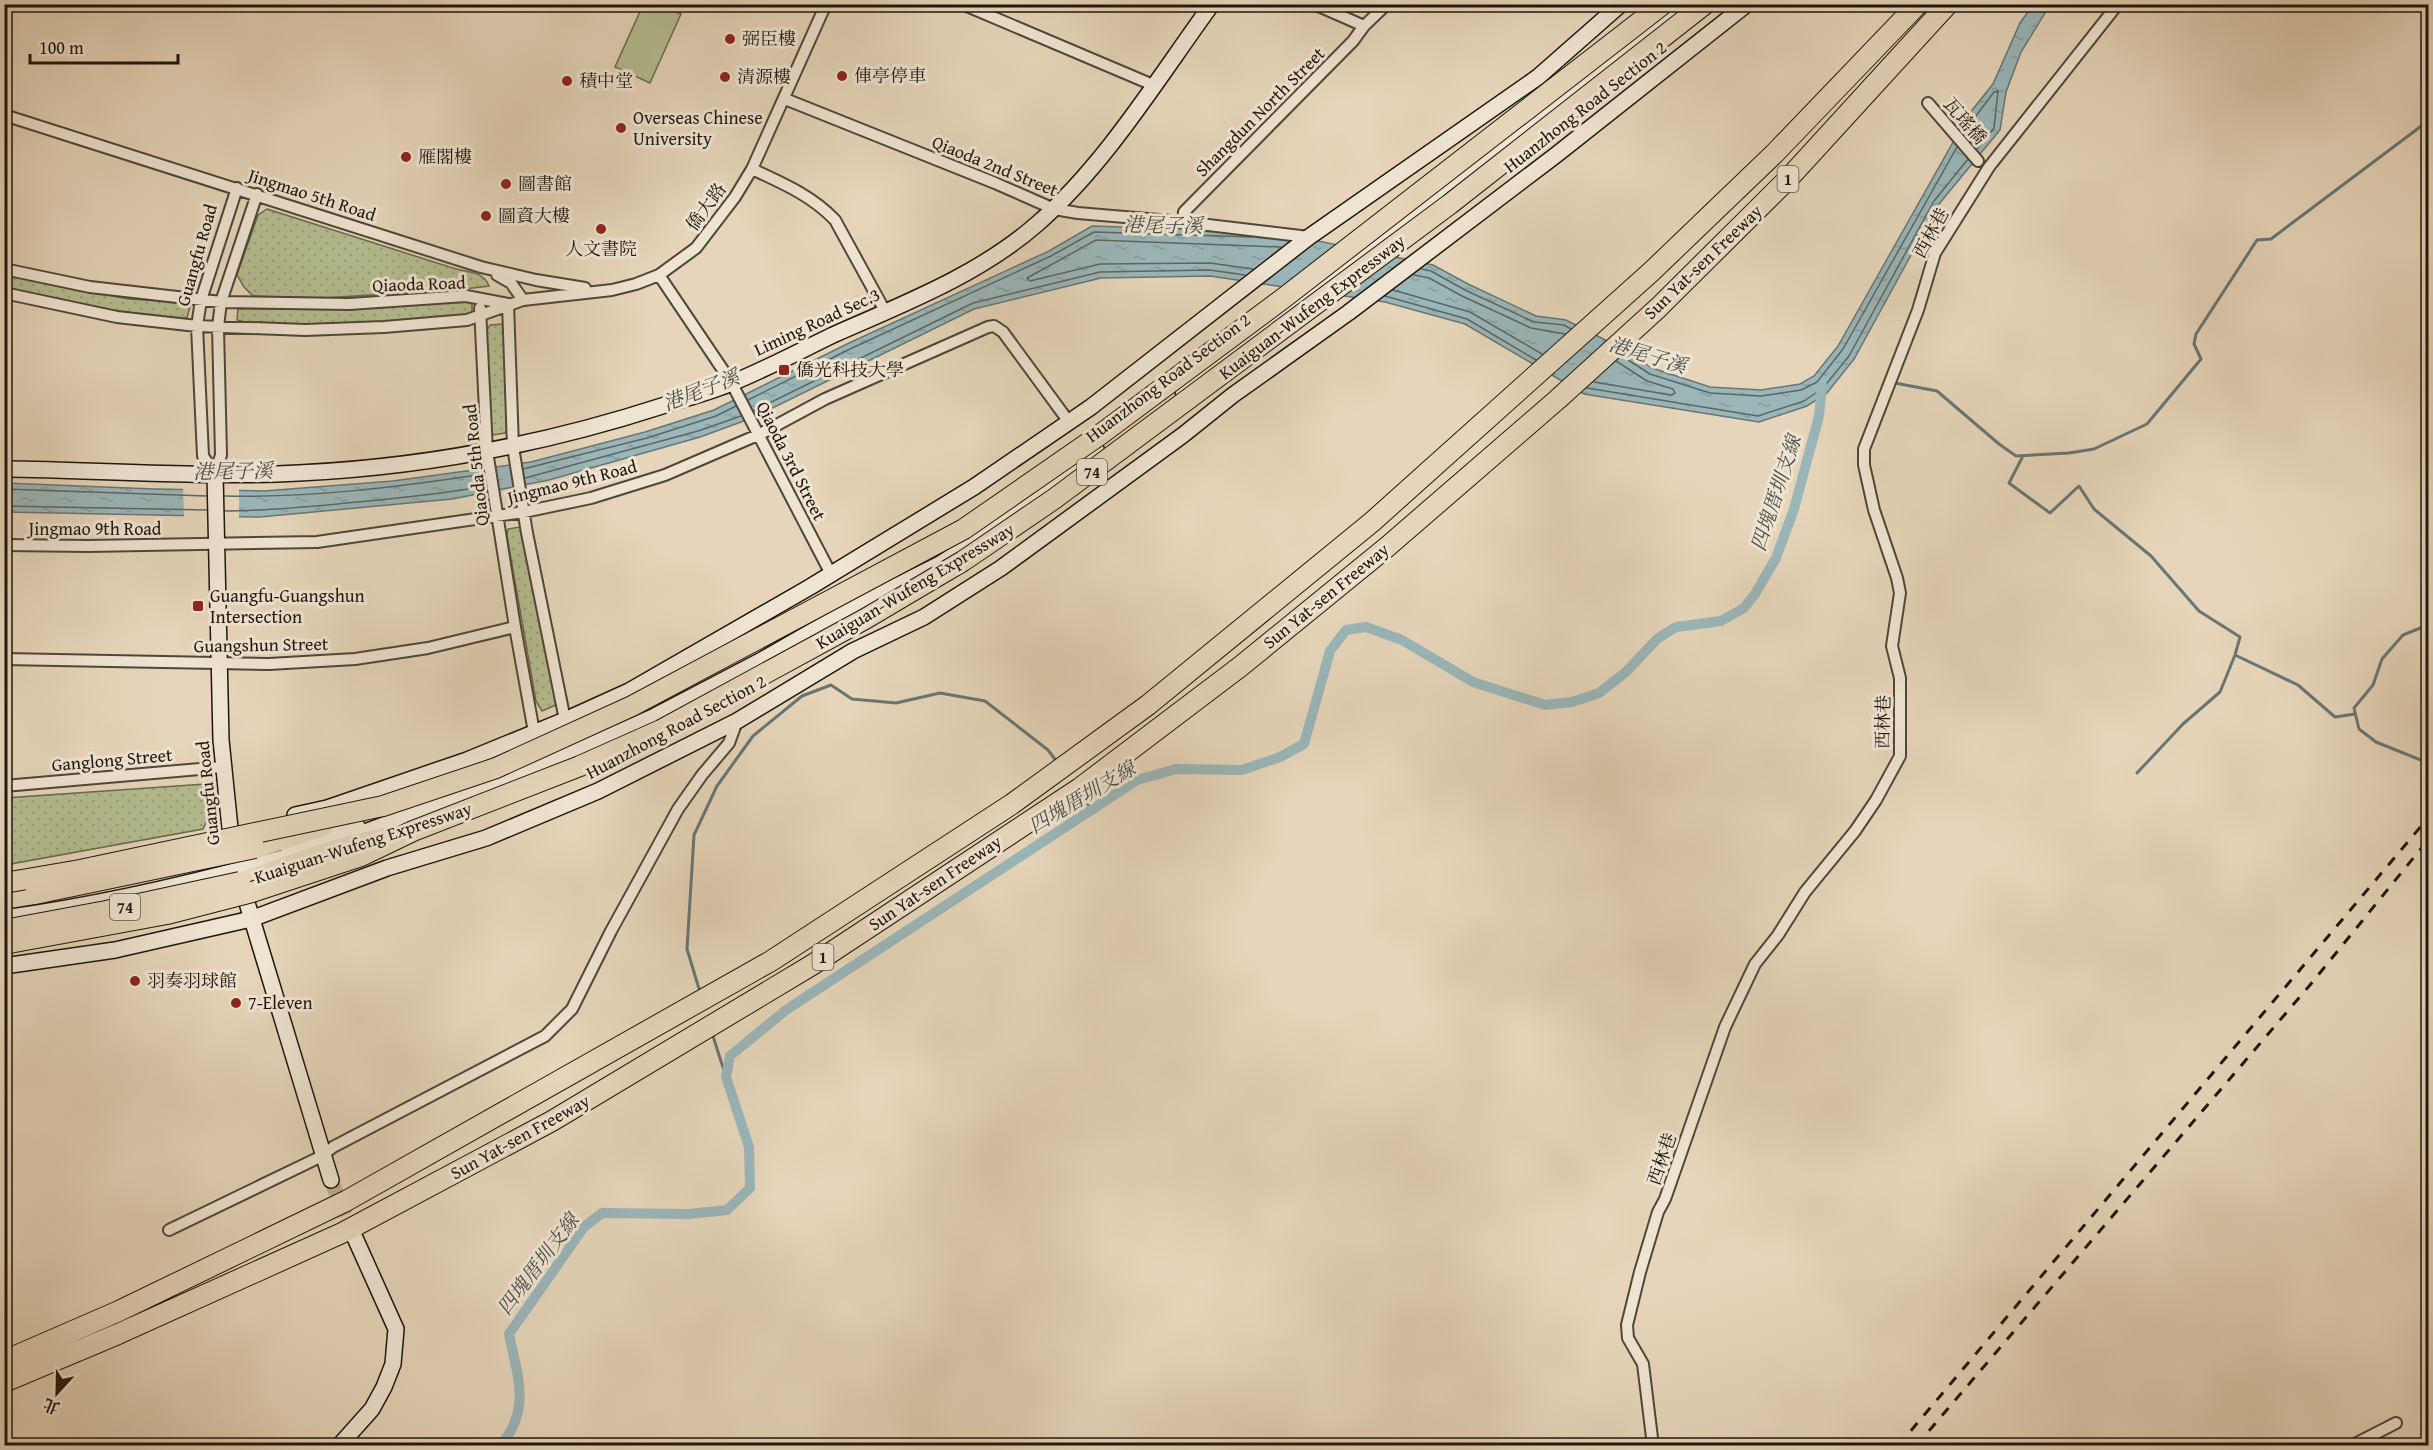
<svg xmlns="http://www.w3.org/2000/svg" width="2433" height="1450" viewBox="0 0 2433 1450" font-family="'Gentium Book Plus','Noto Serif TC',serif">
  <defs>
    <pattern id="grass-dots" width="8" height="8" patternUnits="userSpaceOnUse" patternTransform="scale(1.5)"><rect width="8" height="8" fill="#b4bd90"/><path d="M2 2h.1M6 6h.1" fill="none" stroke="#9aa27b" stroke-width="1.8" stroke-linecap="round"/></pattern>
    <pattern id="water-ripples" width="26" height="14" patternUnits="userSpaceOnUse" patternTransform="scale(1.5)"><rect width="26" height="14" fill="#9ab6b9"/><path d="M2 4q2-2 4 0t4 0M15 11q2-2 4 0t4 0" fill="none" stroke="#849c9e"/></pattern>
  </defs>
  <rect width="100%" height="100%" fill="#e6d5ba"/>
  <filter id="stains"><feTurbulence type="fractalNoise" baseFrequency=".00333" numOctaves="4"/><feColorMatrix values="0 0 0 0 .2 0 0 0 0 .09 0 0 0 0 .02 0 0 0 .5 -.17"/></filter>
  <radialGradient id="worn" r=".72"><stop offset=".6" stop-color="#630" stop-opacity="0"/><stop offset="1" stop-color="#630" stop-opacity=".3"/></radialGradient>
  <path fill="url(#grass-dots)" stroke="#696a4e" stroke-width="1.5" d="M 267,209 L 456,269 C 469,272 484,272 489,286 L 464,289 L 323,298 L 253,296 L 244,287 L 237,275 L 258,215 Z
    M 5,275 L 129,299 L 176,302 L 190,307 L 187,318 C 125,316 65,301 5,287 Z
    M 464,300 L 472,302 L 472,315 L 369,324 L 311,325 L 245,322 L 237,320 L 238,309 L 366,308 Z
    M 503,324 L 507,332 L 508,426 L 505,433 L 493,435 L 489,429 L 486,332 L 490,325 Z
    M 520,527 L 524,534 L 558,704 L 542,711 L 536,701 L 507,536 L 508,529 Z
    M 205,784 C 214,800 211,814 203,829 L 5,865 L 5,798 Z"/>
  <path fill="#b4bd90" stroke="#696a4e" stroke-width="1.5" d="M 643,5 L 659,5 L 681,14 L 650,83 L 615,67 Z"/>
  <path fill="url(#water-ripples)" stroke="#687674" stroke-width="1.5" d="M 2033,5 L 2050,5 L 2021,52 L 2006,92 L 2000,130 L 1939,204 L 1854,359 L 1827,393 L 1807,406 L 1759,422 L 1584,394 L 1465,324 L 1385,302 L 1210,276 L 1101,278 L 974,309 L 752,418 L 700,437 L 549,480 L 452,499 L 260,517 L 5,512 L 5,483 L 154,489 L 264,491 L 393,481 L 531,462 L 645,432 L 714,410 L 847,344 L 1049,251 L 1092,226 L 1275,232 L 1433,265 L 1468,284 L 1536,316 L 1566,320 L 1625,350 L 1652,368 L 1710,387 L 1761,390 L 1800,384 L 1814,376 L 1838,346 L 1969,114 L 1993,84 L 2020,23 Z"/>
  <path fill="#e6d5ba" d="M 183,487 L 239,488 L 239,520 L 184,519 Z"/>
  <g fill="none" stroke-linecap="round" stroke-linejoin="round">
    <path stroke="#5c6662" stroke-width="1.5" d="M 1964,135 L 1975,117 L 1994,92 L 1998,91 L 1994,128 L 1977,149
      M 1253,269 L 1210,263 L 1100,264 L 1030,281 L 1027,278 L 1096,240 L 1281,247
      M 1421,269 L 1431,271 L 1465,290 L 1534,322 L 1564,325 L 1571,329
      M 1414,275 L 1429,278 L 1462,296 L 1531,328 L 1565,334
      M 1393,290 L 1470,312 L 1542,354
      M 1385,296 L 1467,319 L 1536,360
      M 1622,356 L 1650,374 L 1710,393 L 1761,396 L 1801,390 L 1817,382 L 1843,349 L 1957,147
      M 1594,382 L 1671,395 L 1675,393 L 1673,389 L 1647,381 L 1616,361
      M 1587,388 L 1758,416 L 1804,401 L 1823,388 L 1849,356 L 1934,201 L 1968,159
      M 748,400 L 850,349 L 1051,256 L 1094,232 L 1253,237
      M 753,411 L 973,303 L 1100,272 L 1210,270 L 1245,275
      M 523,469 L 647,438 L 716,416 L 736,406
      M 525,478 L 698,431 L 741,416
      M 4,489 L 206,496
      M 225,496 C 311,498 398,487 484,474
      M 4,506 L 207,510
      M 225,511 C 269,511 314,506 358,502 C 401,498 443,494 486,486"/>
    <path stroke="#687674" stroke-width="3" d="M 1895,383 L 1937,391 L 1999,444 L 2016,456 L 2069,453 L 2094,449 L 2147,424 L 2201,359 L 2194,344 L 2196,334 L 2257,240 L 2271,239 L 2428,121
      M 2023,456 L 2009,483 L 2050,513 L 2079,486 L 2094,509 L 2151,556 L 2199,611 L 2240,637 L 2235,655 L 2220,692 L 2183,724 L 2137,773
      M 2428,625 L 2403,635 L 2382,659 L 2373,685 L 2354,708 L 2359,729 L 2376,742 L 2428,763
      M 2235,655 L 2298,685 L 2335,717 L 2355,714
      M 1082,796 L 1092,810
      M 700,992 L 687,949 L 694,835 L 717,786 L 753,736 L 802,696 L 831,685 L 852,699 L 896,703 L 940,693 L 985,701 L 1048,750 L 1057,762
      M 712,1033 L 726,1077"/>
    <path stroke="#9ab6b9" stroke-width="10" d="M 500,1446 C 532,1410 517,1375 509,1334 L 584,1227 L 602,1213 L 689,1214 L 727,1210 L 750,1188 L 749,1147 L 726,1077 L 730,1056 L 786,1010 L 1137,780 L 1176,769 L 1242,770 L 1280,757 L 1304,744 L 1330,651 L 1346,630 L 1366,627 L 1402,640 L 1473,682 L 1545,705 L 1572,702 L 1599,693 L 1626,672 L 1657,639 L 1676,627 L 1721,621 L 1744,608 L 1755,594 L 1776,558 L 1794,509 L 1819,416 L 1822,385"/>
    <path stroke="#beaf97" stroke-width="15" stroke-dasharray="15 8" stroke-linecap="butt" d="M 331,1180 L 351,1229"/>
    <defs>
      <path id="street" d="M 962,4 L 1153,85
        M 1314,4 L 1364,26 L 1387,4
        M 785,99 L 995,183 L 1054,209 L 1078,213 L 1183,222 L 1309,237
        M 1928,103 L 1978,161
        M 4,115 L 481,267 L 536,280 L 585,288
        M 752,169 C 782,183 811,195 835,220 L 886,313
        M 1183,222 L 1184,212 L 1353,41 L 1364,26
        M 4,269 L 90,287 L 221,302 L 349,304 L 466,296 L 508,304
        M 497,275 L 511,283 L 523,300
        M 659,275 L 731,382 L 831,574
        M 4,293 L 117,317 L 197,326 L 305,330 L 384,327 L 467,320 L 523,300 L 612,290 L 636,284 L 659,275 L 696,248 L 735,197 L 752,169 L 826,4
        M 508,304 L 513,447 L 527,533 L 565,720
        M 480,308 L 487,451 L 515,627 L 534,732
        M 215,474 L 203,456 L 197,326 L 201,300 L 237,188
        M 215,474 L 221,455 L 218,327 L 221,302 L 257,194
        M 4,545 L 89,546 L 317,542 L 524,512 L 591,498 L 665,475 L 760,434 L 825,399 L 988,327 L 994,326 L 1003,332 L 1069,422
        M 4,659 L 269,664 L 355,659 L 428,648 L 515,627
        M 4,786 L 223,767
        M 169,1230 L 322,1156 L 333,1147 L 545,1036 L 572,1009 L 611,931 L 678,809 L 702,775 L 729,743 L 737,721
        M 1653,1446 L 1643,1364 L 1628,1338 L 1627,1325 L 1640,1272 L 1658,1212 L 1665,1199 L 1725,1027 L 1755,964 L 1778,935 L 1805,892 L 1855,831 L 1876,800 L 1900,756 L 1900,678 L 1892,646 L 1900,593 L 1897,578 L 1874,510 L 1864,465 L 1864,449 L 1918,310 L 1935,253 L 1989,167 L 2118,4
        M 2351,1446 L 2396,1423"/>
      <path id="secondary" d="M 1353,256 L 1611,62 L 1678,4
        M 1183,391 L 1347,269
        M 4,469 C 103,470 201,478 299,473 C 423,467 545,444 662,406 C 686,398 711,392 734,382 C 768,368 800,351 833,335 C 903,304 979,275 1037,224 C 1106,164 1158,78 1212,4
        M 215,474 L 221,740 L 232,848
        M 991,523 L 1096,449
        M 295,815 L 327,808 L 467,760 L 565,720 L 629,691 L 810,587 L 974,487 L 1091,407 L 1309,237 L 1538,77 L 1621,4
        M 346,839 L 537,768 L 655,716 L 760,661 L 856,606 L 940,564 L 1004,522
        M 289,849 L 357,826
        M 241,883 L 331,1180
        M 4,918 C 104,904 203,881 300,853
        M 4,966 L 115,950 L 251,919 L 387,868 L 486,838 L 598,791 L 737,721 L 853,651 L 924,617 L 1001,568 L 1183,435 L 1233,395 L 1348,313 L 1556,155 L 1747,4
        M 339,1446 L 372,1409 L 384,1387 L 393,1364 L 396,1329 L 351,1229"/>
      <path id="highway" d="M 255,848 L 323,826
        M 245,881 L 335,850 L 391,836
        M 4,899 L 35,894
        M 4,1361 L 119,1311 L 346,1201 L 771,961 L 1012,804 L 1148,705 L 1372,522 L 1651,272 L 1774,154 L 1918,4
        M 4,1382 L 118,1334 L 342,1233 L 552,1121 L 812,965 L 1080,788 L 1241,666 L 1387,547 L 1558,399 L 1658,308 L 1788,179 L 1948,4"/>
    </defs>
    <use href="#street" stroke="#504638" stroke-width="14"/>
    <use href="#secondary" stroke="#1e160c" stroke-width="18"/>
    <use href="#highway" stroke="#1e160c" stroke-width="22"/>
    <use href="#street" stroke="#efe4d2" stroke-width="10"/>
    <use href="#secondary" stroke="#efe4d2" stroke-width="15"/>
    <use href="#highway" stroke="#e6d5ba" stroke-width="20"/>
    <path stroke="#1e160c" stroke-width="3" stroke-dasharray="10 10" stroke-linecap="butt" d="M 1898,1446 L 2428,818
      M 1916,1446 L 2310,985 L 2428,840"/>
    <defs>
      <path id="highway-bridge" d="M 4,883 L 80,870 L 383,806 L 496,768 L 632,706 L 964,529 L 1101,434 L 1285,297 L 1663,4
        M 35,894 L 255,848
        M 4,930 L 106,911 L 240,882
        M 4,944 L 167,914 L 252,892 L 361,856 L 413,831 L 580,766 L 661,730 L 865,619 L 963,561 L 1054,499 L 1450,204 L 1705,4"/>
    </defs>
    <use href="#highway-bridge" stroke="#1e160c" stroke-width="22" stroke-linecap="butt"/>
    <use href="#highway-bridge" stroke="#e6d5ba" stroke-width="20"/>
  </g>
  <g fill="#8f2418" stroke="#efe4d2" stroke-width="2">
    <circle cx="730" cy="39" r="6"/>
    <circle cx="842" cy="76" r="6"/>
    <circle cx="725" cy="77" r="6"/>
    <circle cx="567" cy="81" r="6"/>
    <circle cx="621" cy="128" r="6"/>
    <circle cx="406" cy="157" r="6"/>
    <circle cx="506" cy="184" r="6"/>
    <circle cx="486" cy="216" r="6"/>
    <circle cx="601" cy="229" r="6"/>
    <rect x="778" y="364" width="12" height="12" rx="3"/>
    <rect x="192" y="600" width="12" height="12" rx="3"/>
    <circle cx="135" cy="981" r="6"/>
    <circle cx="236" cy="1003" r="6"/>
  </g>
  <g text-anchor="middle" stroke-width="6" stroke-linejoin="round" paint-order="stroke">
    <g fill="#efe4d2" stroke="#5d5447" stroke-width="1.5">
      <rect x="1777.5" y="166" width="21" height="26" rx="4.5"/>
      <rect x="1077" y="459" width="30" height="26" rx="4.5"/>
      <rect x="110" y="894" width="30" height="26" rx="4.5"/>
      <rect x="812.5" y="944" width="21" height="26" rx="4.5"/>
    </g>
    <g font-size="16" font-weight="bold" fill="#1e160c">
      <text x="1788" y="185">1</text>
      <text x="1092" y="478">74</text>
      <text x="125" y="913">74</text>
      <text x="823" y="963">1</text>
    </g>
    <g font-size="18" fill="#1e160c" stroke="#efe4d2" text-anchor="start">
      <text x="742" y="45">弼臣樓</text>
      <text x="854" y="82">俥亭停車</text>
      <text x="737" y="83">清源樓</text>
      <text x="579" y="87">積中堂</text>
      <text x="633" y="124">Overseas Chinese<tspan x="633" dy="21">University</tspan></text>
      <text x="418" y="163">雁閣樓</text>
      <text x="518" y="190">圖書館</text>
      <text x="498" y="222">圖資大樓</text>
      <text x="601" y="255" text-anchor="middle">人文書院</text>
      <text x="796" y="376">僑光科技大學</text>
      <text x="210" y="602">Guangfu-Guangshun<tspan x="210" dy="21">Intersection</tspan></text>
      <text x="147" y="987">羽奏羽球館</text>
      <text x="248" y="1009">7-Eleven</text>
    </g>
    <g font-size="18" fill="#1e160c" stroke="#efe4d2">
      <text transform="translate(1585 107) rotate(-38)" y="6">Huanzhong Road Section 2</text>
      <text transform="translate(1260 112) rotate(-45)" y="6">Shangdun North Street</text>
      <text transform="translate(1965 121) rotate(49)" y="6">瓦瑤橋</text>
      <text transform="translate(995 166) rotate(22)" y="6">Qiaoda 2nd Street</text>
      <text transform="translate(312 195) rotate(18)" y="6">Jingmao 5th Road</text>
      <text transform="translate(706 207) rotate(-54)" y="6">僑大路</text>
      <text transform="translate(1931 233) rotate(-61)" y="6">西林巷</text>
      <text transform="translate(197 255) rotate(-74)" y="6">Guangfu Road</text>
      <text transform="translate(1703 262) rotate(-44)" y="6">Sun Yat-sen Freeway</text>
      <text transform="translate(419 284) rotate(-2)" y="6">Qiaoda Road</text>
      <text transform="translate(1312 307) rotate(-37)" y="6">Kuaiguan-Wufeng Expressway</text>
      <text transform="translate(817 322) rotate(-25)" y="6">Liming Road Sec.3</text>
      <text transform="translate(1168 378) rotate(-37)" y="6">Huanzhong Road Section 2</text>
      <text transform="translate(791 461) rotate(63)" y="6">Qiaoda 3rd Street</text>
      <text transform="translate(476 465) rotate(-96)" y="6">Qiaoda 5th Road</text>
      <text transform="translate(572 482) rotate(-14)" y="6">Jingmao 9th Road</text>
      <text x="95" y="535">Jingmao 9th Road</text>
      <text transform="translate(915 586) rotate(-31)" y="6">Kuaiguan-Wufeng Expressway</text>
      <text transform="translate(1326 596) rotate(-39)" y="6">Sun Yat-sen Freeway</text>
      <text transform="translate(261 645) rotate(-1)" y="6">Guangshun Street</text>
      <text transform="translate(1883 722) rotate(-89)" y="6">西林巷</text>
      <text transform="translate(676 727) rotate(-28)" y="6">Huanzhong Road Section 2</text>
      <text transform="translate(112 760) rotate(-5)" y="6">Ganglong Street</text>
      <text transform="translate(208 793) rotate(-96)" y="6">Guangfu Road</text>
      <text transform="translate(363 843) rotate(-18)" y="6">Kuaiguan-Wufeng Expressway</text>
      <text transform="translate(935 883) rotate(-34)" y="6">Sun Yat-sen Freeway</text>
      <text transform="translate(520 1137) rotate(-29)" y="6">Sun Yat-sen Freeway</text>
      <text transform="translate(1662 1159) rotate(-71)" y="6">西林巷</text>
    </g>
    <g font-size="20" font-style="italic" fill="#494e49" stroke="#efe4d2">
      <text transform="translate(1163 225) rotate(1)" y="7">港尾子溪</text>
      <text transform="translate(1648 355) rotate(17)" y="7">港尾子溪</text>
      <text transform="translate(701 390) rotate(-21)" y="7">港尾子溪</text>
      <text transform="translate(233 471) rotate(-1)" y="7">港尾子溪</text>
      <text transform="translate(1776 493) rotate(-72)" y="7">四塊厝圳支線</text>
      <text transform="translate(1082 797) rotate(-31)" y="7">四塊厝圳支線</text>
      <text transform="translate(538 1264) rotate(-53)" y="7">四塊厝圳支線</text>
    </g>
  </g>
  <rect width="2433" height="1450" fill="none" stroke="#e6d5ba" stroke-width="24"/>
  <rect x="6" y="6" width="2421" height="1438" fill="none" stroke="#1e160c" stroke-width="3"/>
  <rect x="12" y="12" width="2409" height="1426" fill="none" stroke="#1e160c" stroke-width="1.5"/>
  <g transform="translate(57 1393) rotate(202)" stroke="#efe4d2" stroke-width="4.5" paint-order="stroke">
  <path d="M0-4.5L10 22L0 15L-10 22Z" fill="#1e160c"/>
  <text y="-9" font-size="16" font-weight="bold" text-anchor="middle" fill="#1e160c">北</text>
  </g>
  <path d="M30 54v9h148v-9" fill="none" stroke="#1e160c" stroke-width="3"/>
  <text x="39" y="54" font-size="18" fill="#1e160c" stroke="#efe4d2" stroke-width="4.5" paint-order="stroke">100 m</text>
  <rect width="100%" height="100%" filter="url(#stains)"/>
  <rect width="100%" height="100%" fill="url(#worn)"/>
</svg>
